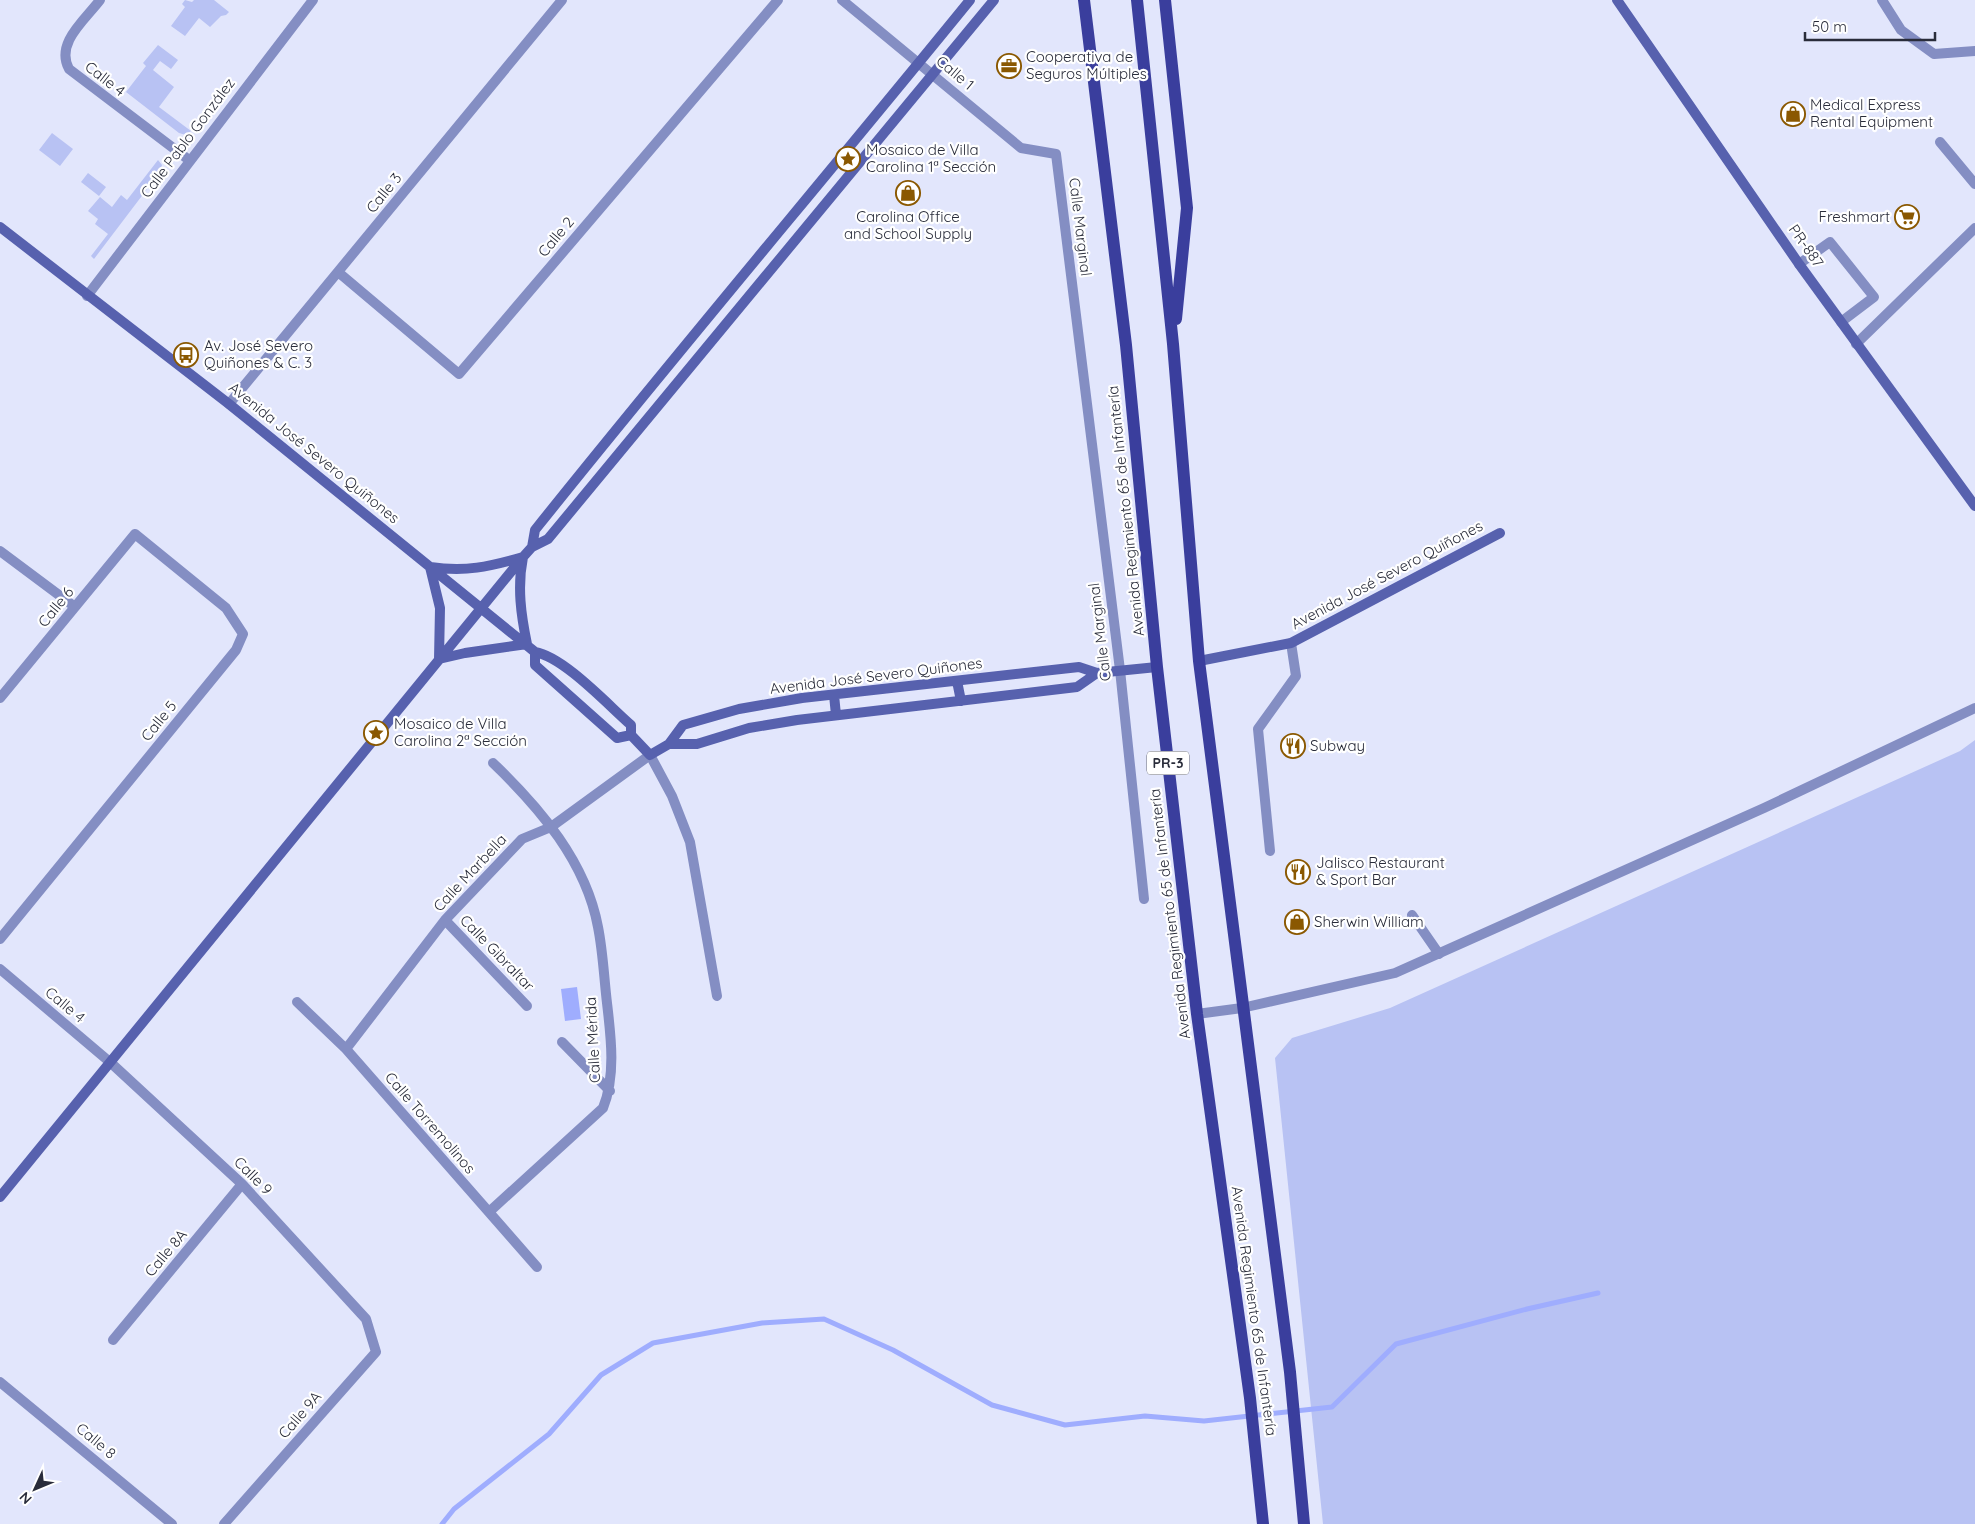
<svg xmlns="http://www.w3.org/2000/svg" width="1975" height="1524" viewBox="0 0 1975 1524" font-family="Quicksand,sans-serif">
  <rect width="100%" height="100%" fill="#e2e6fc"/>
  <path fill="#b8c2f3" d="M 185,0 L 192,2 L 194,0 L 214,0 L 229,12 L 226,15 L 221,16 L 210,27 L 199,18 L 185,36 L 171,26 L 185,7 L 182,4 Z
    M 158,45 L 178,60 L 171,69 L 160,61 L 153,70 L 174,87 L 159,107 L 191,131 L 186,135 L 179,133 L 126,92 L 146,66 L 143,63 Z
    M 52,133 L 73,149 L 60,166 L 39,150 Z
    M 158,160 L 162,165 L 160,172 L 94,259 L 91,256 L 108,234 L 95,224 L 98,219 L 88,211 L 100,197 L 112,207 L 121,195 L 127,200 Z
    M 88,173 L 106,187 L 99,196 L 81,182 Z
    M 1975,740 L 1975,1524 L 1323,1524 L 1275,1058 L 1292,1038 L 1390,1008 L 1960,751 Z"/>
  <path fill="#9fadfe" d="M 577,987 L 581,1019 L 565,1021 L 561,989 Z"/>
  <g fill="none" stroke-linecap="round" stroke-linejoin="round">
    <path stroke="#9fadfe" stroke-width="5" d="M 442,1524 L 454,1509 L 549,1434 L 601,1375 L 653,1343 L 762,1323 L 824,1319 L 893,1350 L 992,1405 L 1065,1425 L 1145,1416 L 1204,1421 L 1332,1407 L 1396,1344 L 1527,1309 L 1598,1293"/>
    <path stroke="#848ec3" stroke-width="10" d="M 1940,142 L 1975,184
      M 1799,264 L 1830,242 L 1874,297 L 1841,322
      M 1856,344 L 1975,228
      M 650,755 L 672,796 L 690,842 L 717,996
      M 1412,915 L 1439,954"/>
    <path stroke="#848ec3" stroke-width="10" d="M 100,0 C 85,20 55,43 69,69 L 189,160
      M 842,0 L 1021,148 L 1056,154 L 1120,670 L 1144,899
      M 1882,0 L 1901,30 L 1934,54 L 1975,51
      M 338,272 L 459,374 L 778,0
      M 87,296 L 313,0
      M 229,404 L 562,0
      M 0,551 L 75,607
      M 0,698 L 135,534 L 226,608 L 243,634 L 236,650 L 0,939
      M 1270,851 L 1258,729 L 1296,676 L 1291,643
      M 445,920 L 527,1006
      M 0,969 L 111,1063 L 242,1184 L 366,1319 L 376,1352 L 224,1524
      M 297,1002 L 346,1049 L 537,1267
      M 1197,1014 L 1242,1008 L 1395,973 L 1764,808 L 1975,708
      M 562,1042 L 610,1091
      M 346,1049 L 445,920 L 522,839 L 551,827 L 650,755
      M 489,1212 L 603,1108 C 616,1076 611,1037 607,1003 C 604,978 603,952 598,927 C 586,862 540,808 493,763
      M 113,1340 L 242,1184
      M 0,1382 L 172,1524"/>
    <path stroke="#5761ae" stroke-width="10" d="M 1617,0 L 1799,264 L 1975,506
      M 0,227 L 229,404 L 535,652 C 564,657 608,705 631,725 L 631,735 L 650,755 L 669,744 L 683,725 L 739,709 L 802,698 L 1079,667 L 1097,673 L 1157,667
      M 532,547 L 535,530 C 678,351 826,177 970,0
      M 523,557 C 517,587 521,615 527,644 L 465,653 L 439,659 L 440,608 L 430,567 C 466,572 488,567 523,557 Z
      M 535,652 L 535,665 L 617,738 L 631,735
      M 1199,661 L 1291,643 L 1500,533
      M 957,681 L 961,701
      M 834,695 L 836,715
      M 669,744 L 697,744 L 749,728 L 797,720 L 1077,687 L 1097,673
      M 0,1197 L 523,557 L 532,547 L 548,539 L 994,0"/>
    <path stroke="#3a3e9d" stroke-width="12" d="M 1084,0 L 1126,345 L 1157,667 L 1197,1014 L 1250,1398 L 1263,1524
      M 1137,0 L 1173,344 L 1199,661 L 1290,1372 L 1304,1524
      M 1165,0 L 1187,208 L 1176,319"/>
  </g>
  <defs>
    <symbol id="office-ring" viewBox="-11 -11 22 22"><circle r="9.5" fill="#fff" stroke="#8a5801" stroke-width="1.5"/><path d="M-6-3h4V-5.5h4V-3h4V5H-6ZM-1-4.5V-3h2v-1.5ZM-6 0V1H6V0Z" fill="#8a5801"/></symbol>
    <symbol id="shop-ring" viewBox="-11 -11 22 22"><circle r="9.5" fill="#fff" stroke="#8a5801" stroke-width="1.5"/><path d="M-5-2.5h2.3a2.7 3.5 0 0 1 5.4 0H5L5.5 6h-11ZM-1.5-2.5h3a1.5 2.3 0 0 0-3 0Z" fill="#8a5801"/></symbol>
    <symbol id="sight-ring" viewBox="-11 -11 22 22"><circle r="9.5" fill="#fff" stroke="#8a5801" stroke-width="1.5"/><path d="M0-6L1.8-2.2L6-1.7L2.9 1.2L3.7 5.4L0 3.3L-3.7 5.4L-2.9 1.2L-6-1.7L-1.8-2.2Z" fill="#8a5801"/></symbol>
    <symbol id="supermarket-ring" viewBox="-11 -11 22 22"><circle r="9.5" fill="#fff" stroke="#8a5801" stroke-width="1.5"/><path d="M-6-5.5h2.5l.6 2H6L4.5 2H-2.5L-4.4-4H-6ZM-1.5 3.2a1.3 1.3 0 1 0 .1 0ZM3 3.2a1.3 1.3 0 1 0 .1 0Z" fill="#8a5801"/></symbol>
    <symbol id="bus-ring" viewBox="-11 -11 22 22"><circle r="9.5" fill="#fff" stroke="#8a5801" stroke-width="1.5"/><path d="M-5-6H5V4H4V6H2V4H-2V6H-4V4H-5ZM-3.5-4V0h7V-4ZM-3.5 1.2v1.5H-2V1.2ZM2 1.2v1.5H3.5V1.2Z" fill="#8a5801"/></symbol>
    <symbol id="restaurant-ring" viewBox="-11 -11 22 22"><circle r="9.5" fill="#fff" stroke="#8a5801" stroke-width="1.5"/><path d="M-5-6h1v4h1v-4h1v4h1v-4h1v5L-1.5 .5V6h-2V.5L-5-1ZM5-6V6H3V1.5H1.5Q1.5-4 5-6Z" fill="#8a5801"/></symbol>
  </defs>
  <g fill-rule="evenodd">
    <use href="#office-ring" x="995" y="52" width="28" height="28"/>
    <use href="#shop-ring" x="1779" y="100" width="28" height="28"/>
    <use href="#sight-ring" x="834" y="145" width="28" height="28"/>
    <use href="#shop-ring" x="894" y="179" width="28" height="28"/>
    <use href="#supermarket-ring" x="1893" y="203" width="28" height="28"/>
    <use href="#bus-ring" x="172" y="341" width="28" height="28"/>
    <use href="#sight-ring" x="362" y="719" width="28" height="28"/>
    <use href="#restaurant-ring" x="1279" y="732" width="28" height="28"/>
    <use href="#restaurant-ring" x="1284" y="858" width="28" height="28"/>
    <use href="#shop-ring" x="1283" y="908" width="28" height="28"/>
  </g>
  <g text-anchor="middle" stroke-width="4.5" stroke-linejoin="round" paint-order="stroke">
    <rect fill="#fff" stroke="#696b75" stroke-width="1" x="1147" y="751.5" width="42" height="23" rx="4"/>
    <g font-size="14" font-weight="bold" fill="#292c3a">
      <text x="1168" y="768">PR-3</text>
    </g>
    <g font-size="15" fill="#292c3a" stroke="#fff" text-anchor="start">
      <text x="1026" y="62">Cooperativa de<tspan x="1026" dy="17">Seguros Múltiples</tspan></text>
      <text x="1810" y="110">Medical Express<tspan x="1810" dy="17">Rental Equipment</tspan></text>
      <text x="866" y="155">Mosaico de Villa<tspan x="866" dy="17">Carolina 1ª Sección</tspan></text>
      <text x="908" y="222" text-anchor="middle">Carolina Office<tspan x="908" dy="17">and School Supply</tspan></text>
      <text x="1890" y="222" text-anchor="end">Freshmart</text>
      <text x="204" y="351">Av. José Severo<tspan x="204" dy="17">Quiñones &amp; C. 3</tspan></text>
      <text x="394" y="729">Mosaico de Villa<tspan x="394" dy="17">Carolina 2ª Sección</tspan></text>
      <text x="1310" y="751">Subway</text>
      <text x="1316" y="868">Jalisco Restaurant<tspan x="1316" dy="17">&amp; Sport Bar</tspan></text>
      <text x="1314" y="927">Sherwin William</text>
    </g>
    <g font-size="15" fill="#292c3a" stroke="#fff">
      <text transform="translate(955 73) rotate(40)" y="5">Calle 1</text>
      <text transform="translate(105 79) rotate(38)" y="5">Calle 4</text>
      <text transform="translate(188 138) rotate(-53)" y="5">Calle Pablo González</text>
      <text transform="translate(384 193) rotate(-51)" y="5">Calle 3</text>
      <text transform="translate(1080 227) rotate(83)" y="5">Calle Marginal</text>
      <text transform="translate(556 237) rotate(-50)" y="5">Calle 2</text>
      <text transform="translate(1806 246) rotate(55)" y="5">PR-887</text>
      <text transform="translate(314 453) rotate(39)" y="5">Avenida José Severo Quiñones</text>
      <text transform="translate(1126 511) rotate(-96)" y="5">Avenida Regimiento 65 de Infantería</text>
      <text transform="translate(1387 575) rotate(-28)" y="5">Avenida José Severo Quiñones</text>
      <text transform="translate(56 607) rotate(-51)" y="5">Calle 6</text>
      <text transform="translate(1100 632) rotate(-97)" y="5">Calle Marginal</text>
      <text transform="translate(876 676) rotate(-7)" y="5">Avenida José Severo Quiñones</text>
      <text transform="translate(159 721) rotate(-51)" y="5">Calle 5</text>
      <text transform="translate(470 873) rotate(-47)" y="5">Calle Marbella</text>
      <text transform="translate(1170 914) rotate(-97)" y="5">Avenida Regimiento 65 de Infantería</text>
      <text transform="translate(497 953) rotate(46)" y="5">Calle Gibraltar</text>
      <text transform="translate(65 1005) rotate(40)" y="5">Calle 4</text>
      <text transform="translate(593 1040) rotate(-93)" y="5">Calle Mérida</text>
      <text transform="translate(430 1123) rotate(49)" y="5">Calle Torremolinos</text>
      <text transform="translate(253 1176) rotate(45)" y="5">Calle 9</text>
      <text transform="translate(166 1253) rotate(-50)" y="5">Calle 8A</text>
      <text transform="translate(1254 1311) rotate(82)" y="5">Avenida Regimiento 65 de Infantería</text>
      <text transform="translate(300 1415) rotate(-49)" y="5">Calle 9A</text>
      <text transform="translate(96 1441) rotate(40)" y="5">Calle 8</text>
    </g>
  </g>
  <g transform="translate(35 1489) rotate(226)" stroke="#ffffff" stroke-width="4" paint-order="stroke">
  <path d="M0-4L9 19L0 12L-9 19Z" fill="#292c3a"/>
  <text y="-8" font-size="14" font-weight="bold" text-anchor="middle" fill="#292c3a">N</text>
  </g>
  <path d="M1805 32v8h130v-8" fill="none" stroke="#292c3a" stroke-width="2.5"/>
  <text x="1812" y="32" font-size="15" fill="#292c3a" stroke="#ffffff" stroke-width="4" paint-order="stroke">50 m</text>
</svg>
